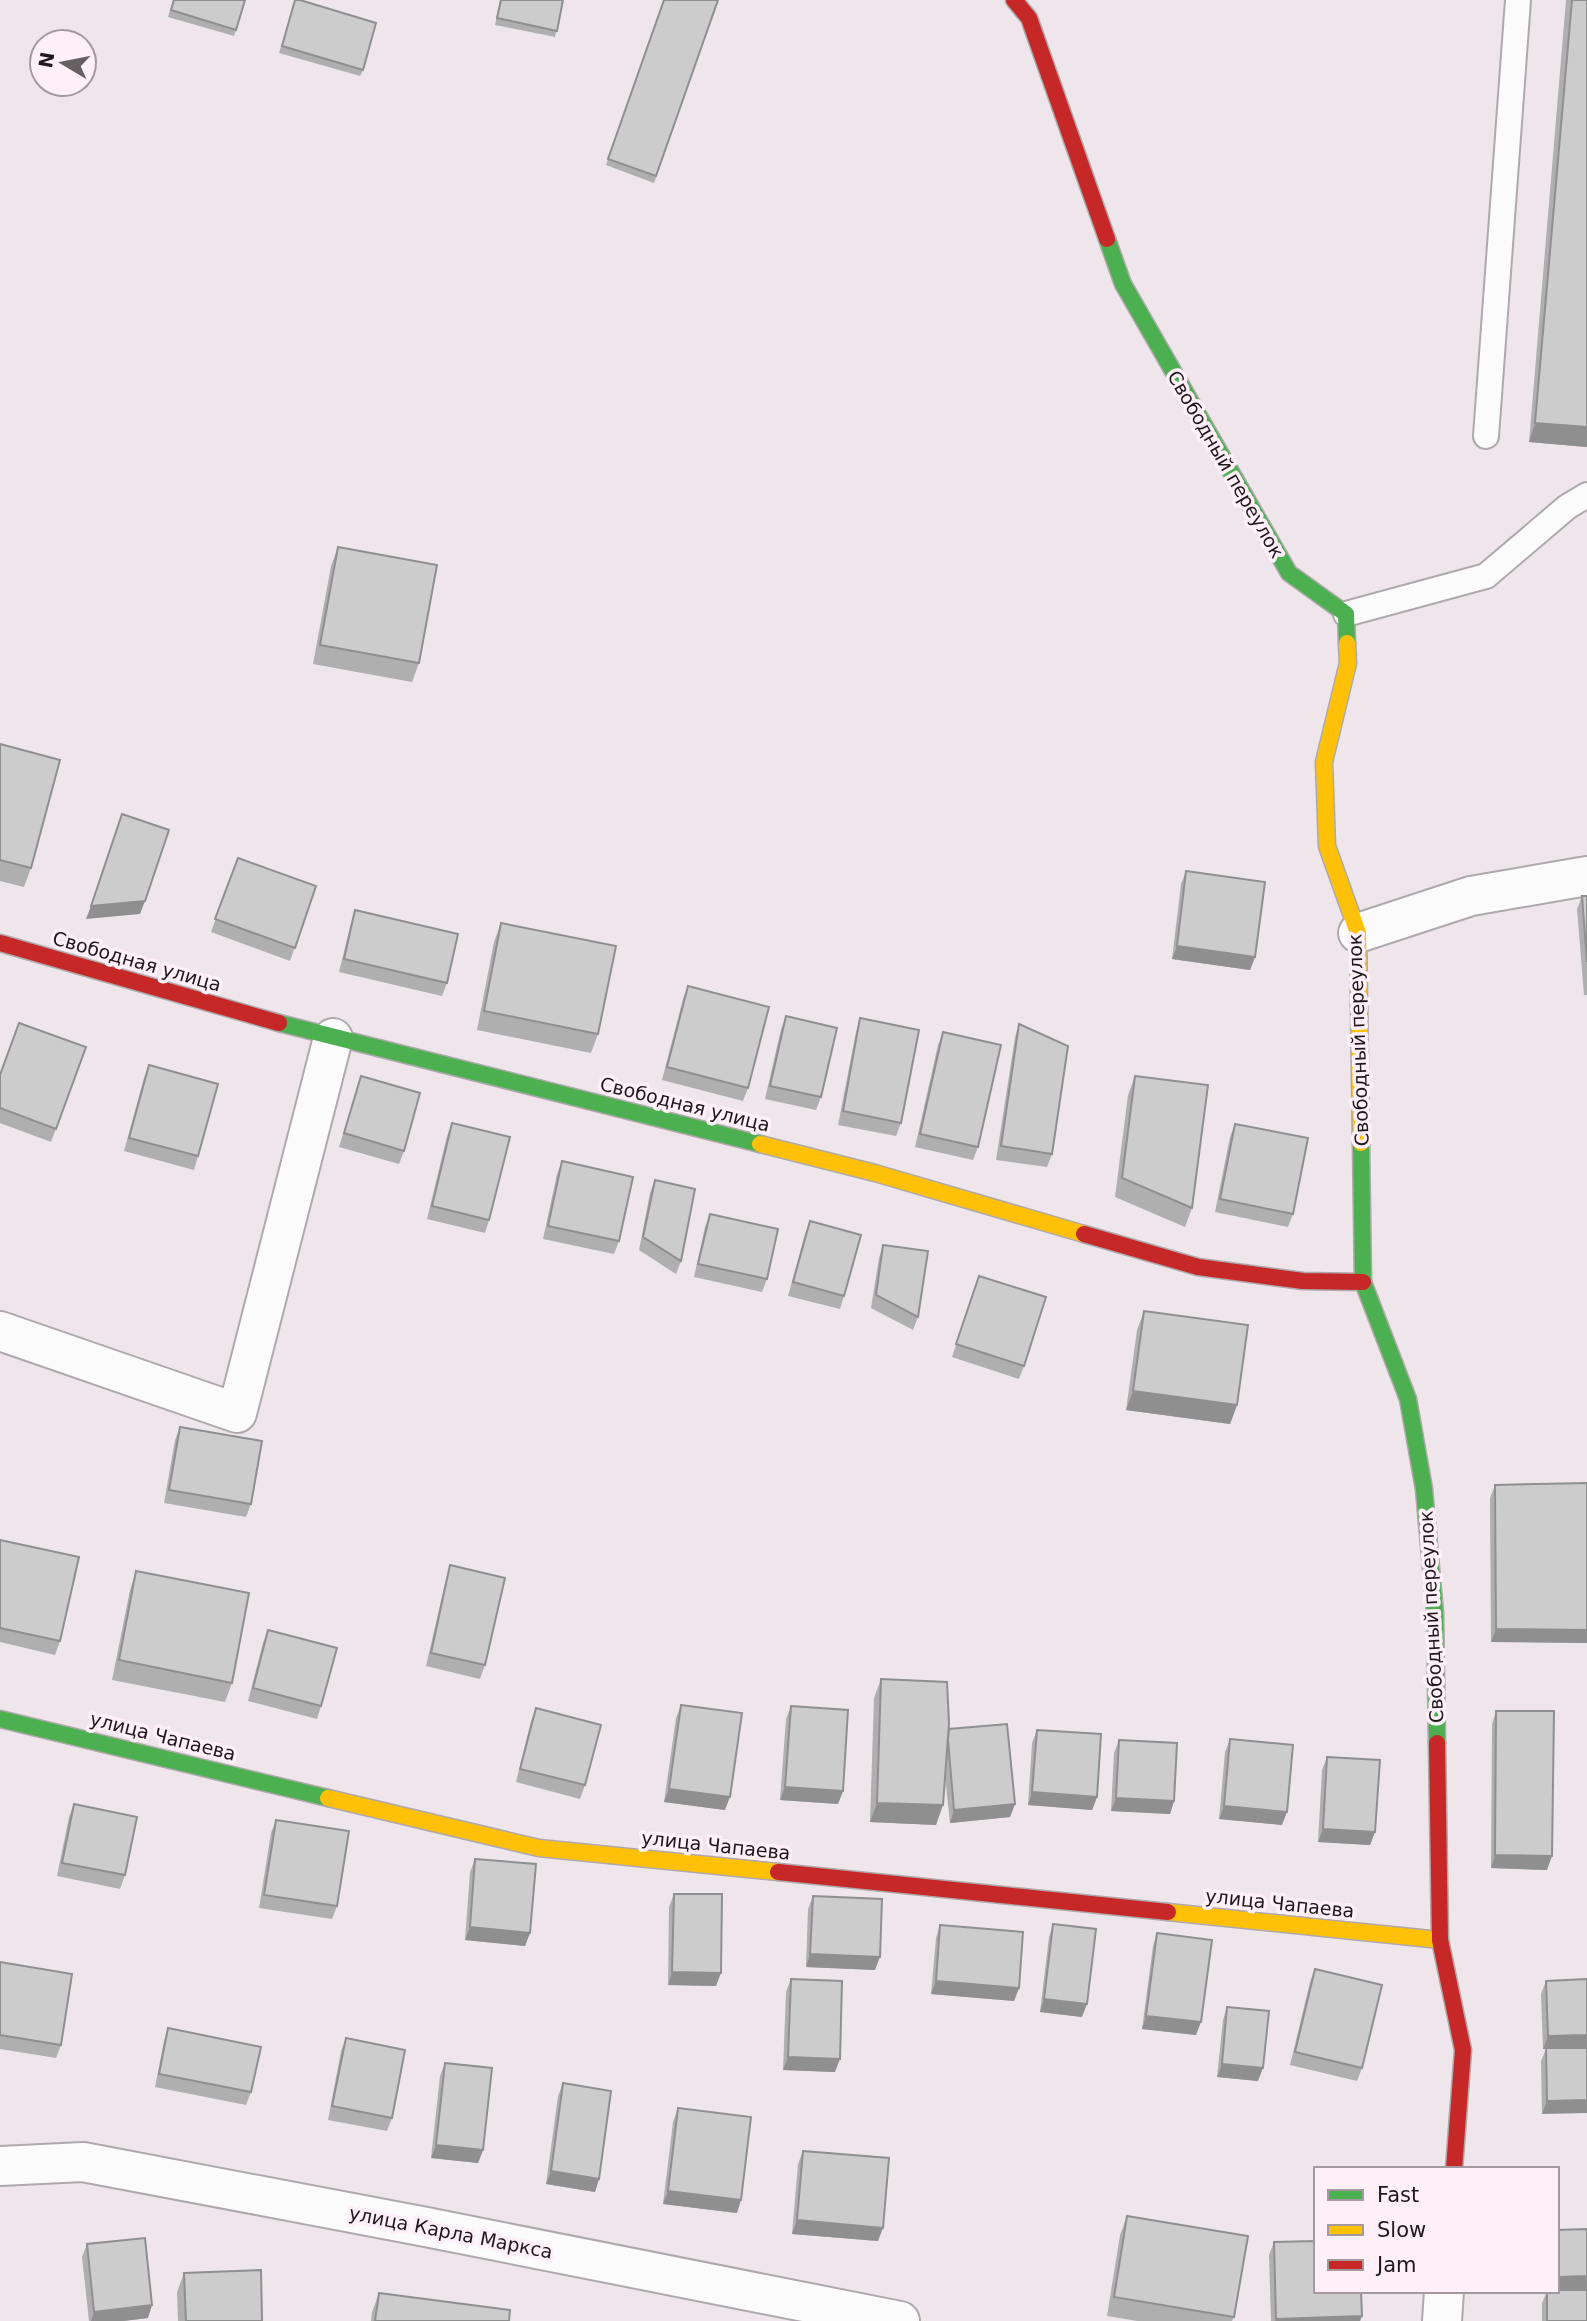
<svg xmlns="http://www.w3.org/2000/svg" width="1587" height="2321" viewBox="0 0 1587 2321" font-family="'DejaVu Sans',sans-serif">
  <rect width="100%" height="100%" fill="#eee6ea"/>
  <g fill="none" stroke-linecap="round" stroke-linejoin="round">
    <defs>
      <path id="lane" d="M 1486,436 L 1518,0
        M 1346,614 L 1486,576 L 1567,507 L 1587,495"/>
      <path id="street" d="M 1358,933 L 1471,896 L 1587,876
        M 0,1331 L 237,1413 L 333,1038
        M 0,2166 L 83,2162 L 426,2227 L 900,2321
        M 1442,2321 L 1444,2291"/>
      <path id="fast" d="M 1107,239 L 1123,284 L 1289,573 L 1346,614 L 1347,643
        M 279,1023 L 760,1144
        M 1361,1143 L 1363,1282 L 1408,1399 L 1424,1489 L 1435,1613 L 1437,1743
        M 0,1719 L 328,1798"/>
      <path id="slow" d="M 1347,643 L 1348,663 L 1324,762 L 1327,846 L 1358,933 L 1361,1143
        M 760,1144 L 875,1173 L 1084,1234
        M 328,1798 L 539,1848 L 778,1872
        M 1168,1912 L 1440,1940"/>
      <path id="jam" d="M 1014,0 L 1029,18 L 1107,239
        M 0,943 L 279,1023
        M 1084,1234 L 1198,1267 L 1303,1281 L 1363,1282
        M 1437,1743 L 1440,1940 L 1463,2050 L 1454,2169
        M 778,1872 L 1168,1912"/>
    </defs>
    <use href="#lane" stroke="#afa9ac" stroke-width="28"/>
    <use href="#street" stroke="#afa9ac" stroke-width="42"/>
    <use href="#fast" stroke="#afa9ac" stroke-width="19"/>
    <use href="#slow" stroke="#afa9ac" stroke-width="19"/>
    <use href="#jam" stroke="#afa9ac" stroke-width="19"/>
    <use href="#lane" stroke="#fcfbfc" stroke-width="24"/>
    <use href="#street" stroke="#fcfbfc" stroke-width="38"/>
    <use href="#fast" stroke="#4caf50" stroke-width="16"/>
    <use href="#slow" stroke="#ffc107" stroke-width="16"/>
    <use href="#jam" stroke="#c62828" stroke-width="16"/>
  </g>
  <path fill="#afafb0" d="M 173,0 L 236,30 L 234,36 L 168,17 Z
    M 295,0 L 363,70 L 360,76 L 279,53 Z
    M 500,0 L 563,0 L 555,37 L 495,25 Z
    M 664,0 L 718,0 L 654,183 L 606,165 Z
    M 1566,0 L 1587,0 L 1587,447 L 1529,442 Z
    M 338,547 L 419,663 L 412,682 L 313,664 L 331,566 Z
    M 0,744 L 31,868 L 24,887 L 0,881 Z
    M 238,858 L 316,886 L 290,961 L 211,932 Z
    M 1186,871 L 1255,957 L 1250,970 L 1172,959 L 1181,884 Z
    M 1582,896 L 1587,896 L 1587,995 L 1584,995 L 1577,909 Z
    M 355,910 L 447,983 L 442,996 L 339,972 L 351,923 Z
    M 501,923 L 598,1034 L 591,1053 L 477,1030 L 494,942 Z
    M 688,986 L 748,1088 L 743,1101 L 662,1080 L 683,999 Z
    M 786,1016 L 821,1097 L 816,1110 L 765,1099 L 781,1029 Z
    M 860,1018 L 901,1123 L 896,1136 L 838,1125 L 856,1032 Z
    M 1019,1024 L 1052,1154 L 1047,1167 L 996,1160 L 1015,1037 Z
    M 943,1032 L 978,1147 L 973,1160 L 915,1147 L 938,1045 Z
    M 86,1047 L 51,1142 L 0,1123 L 0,1075 Z
    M 149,1065 L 198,1156 L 194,1170 L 124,1151 L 144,1078 Z
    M 361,1076 L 404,1151 L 399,1164 L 339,1147 Z
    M 1135,1076 L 1192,1208 L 1185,1227 L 1115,1197 L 1128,1095 Z
    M 452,1123 L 489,1220 L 485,1233 L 427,1219 L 447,1136 Z
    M 1235,1124 L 1293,1214 L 1288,1227 L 1215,1212 L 1230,1137 Z
    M 562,1161 L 619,1241 L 614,1254 L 543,1239 L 557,1174 Z
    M 655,1180 L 681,1261 L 676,1274 L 639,1250 L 650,1193 Z
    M 710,1214 L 767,1279 L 762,1292 L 694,1277 L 705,1227 Z
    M 810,1221 L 844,1296 L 840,1309 L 788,1296 L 805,1234 Z
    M 883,1245 L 918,1317 L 913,1330 L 871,1308 L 879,1258 Z
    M 979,1276 L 1024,1366 L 1019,1379 L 952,1357 Z
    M 1144,1311 L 1237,1405 L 1230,1424 L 1126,1410 L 1137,1330 Z
    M 180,1427 L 251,1504 L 246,1517 L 164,1503 L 175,1440 Z
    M 1587,1483 L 1587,1643 L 1491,1642 L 1490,1498 L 1495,1485 Z
    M 0,1540 L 60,1641 L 55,1655 L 0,1642 Z
    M 450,1565 L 485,1665 L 480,1679 L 426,1666 L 446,1579 Z
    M 136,1571 L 232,1683 L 225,1702 L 112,1680 L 130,1590 Z
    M 268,1630 L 321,1706 L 317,1719 L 248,1701 L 263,1643 Z
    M 881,1679 L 949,1729 L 1015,1804 L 1010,1817 L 950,1823 L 945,1777 L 936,1825 L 870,1822 L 874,1698 Z
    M 681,1705 L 725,1810 L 664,1802 L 676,1718 Z
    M 791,1706 L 843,1791 L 838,1804 L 780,1800 L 786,1719 Z
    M 536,1708 L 585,1785 L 580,1799 L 516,1782 L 531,1721 Z
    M 1496,1711 L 1547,1870 L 1491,1868 L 1492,1724 Z
    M 1037,1730 L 1097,1797 L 1092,1810 L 1028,1805 L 1032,1743 Z
    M 1230,1739 L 1282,1825 L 1219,1819 L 1225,1752 Z
    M 1119,1740 L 1174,1801 L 1170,1814 L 1111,1811 L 1114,1753 Z
    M 1327,1757 L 1375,1832 L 1370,1845 L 1318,1842 L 1322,1770 Z
    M 74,1804 L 125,1875 L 120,1889 L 57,1876 L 69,1817 Z
    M 276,1820 L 337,1906 L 332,1919 L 259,1908 L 271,1833 Z
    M 475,1859 L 530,1933 L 525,1946 L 465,1940 L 470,1872 Z
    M 674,1894 L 716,1986 L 668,1985 L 669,1907 Z
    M 813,1896 L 875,1970 L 806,1967 L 808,1909 Z
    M 1053,1924 L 1082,2017 L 1040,2012 L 1049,1937 Z
    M 940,1925 L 1019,1988 L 1014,2001 L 931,1994 L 936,1938 Z
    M 1157,1933 L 1196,2035 L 1142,2029 L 1153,1946 Z
    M 0,1962 L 61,2045 L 56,2058 L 0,2049 Z
    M 1315,1969 L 1362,2068 L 1357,2081 L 1290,2065 L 1310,1982 Z
    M 791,1979 L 835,2072 L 783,2070 L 786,1992 Z
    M 1546,1981 L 1587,2048 L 1542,2114 L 1541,2061 L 1546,2049 L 1543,2049 L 1541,1994 Z
    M 1227,2007 L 1258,2081 L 1217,2077 L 1223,2020 Z
    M 168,2028 L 251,2092 L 246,2105 L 155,2087 L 164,2041 Z
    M 346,2038 L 392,2118 L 387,2131 L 328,2120 L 341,2051 Z
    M 445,2063 L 483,2150 L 478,2163 L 431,2158 L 440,2076 Z
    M 563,2083 L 599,2179 L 595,2192 L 546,2184 L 558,2096 Z
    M 678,2108 L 737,2213 L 663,2204 L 673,2122 Z
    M 803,2151 L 878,2241 L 792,2234 L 798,2164 Z
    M 1127,2216 L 1234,2317 L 1232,2321 L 1137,2321 L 1107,2316 L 1120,2235 Z
    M 1587,2229 L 1587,2289 L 1562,2290 L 1587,2321 L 1542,2321 L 1542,2303 L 1547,2291 L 1557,2291 Z
    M 1274,2242 L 1362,2316 L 1360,2321 L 1271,2321 L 1269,2255 Z
    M 87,2244 L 148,2318 L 123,2321 L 89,2321 L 82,2257 Z
    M 184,2273 L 262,2321 L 178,2321 L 177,2292 Z
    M 379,2293 L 509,2321 L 371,2321 L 372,2312 Z"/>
  <path fill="#8f8f90" d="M 1535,423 L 1587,427 L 1587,447 L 1529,442 Z
    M 145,901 L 140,914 L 86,919 L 91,906 Z
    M 1177,946 L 1255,957 L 1250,970 L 1172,959 Z
    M 1133,1391 L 1237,1405 L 1230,1424 L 1126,1410 Z
    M 1496,1629 L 1587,1630 L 1587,1643 L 1491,1642 Z
    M 785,1787 L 843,1791 L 838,1804 L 780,1800 Z
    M 669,1789 L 730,1797 L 725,1810 L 664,1802 Z
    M 1032,1792 L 1097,1797 L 1092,1810 L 1028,1805 Z
    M 1116,1798 L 1174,1801 L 1170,1814 L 1111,1811 Z
    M 877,1803 L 943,1805 L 936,1825 L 870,1822 Z
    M 1015,1804 L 1010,1817 L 950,1823 L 954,1810 Z
    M 1224,1806 L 1287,1812 L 1282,1825 L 1219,1819 Z
    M 1323,1829 L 1375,1832 L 1370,1845 L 1318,1842 Z
    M 1495,1855 L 1552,1856 L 1547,1870 L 1491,1868 Z
    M 470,1927 L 530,1933 L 525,1946 L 465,1940 Z
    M 810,1954 L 880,1957 L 875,1970 L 806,1967 Z
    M 672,1972 L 721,1973 L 716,1986 L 668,1985 Z
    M 936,1981 L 1019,1988 L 1014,2001 L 931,1994 Z
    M 1044,1999 L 1087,2004 L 1082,2017 L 1040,2012 Z
    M 1146,2016 L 1201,2022 L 1196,2035 L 1142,2029 Z
    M 1587,2035 L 1587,2048 L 1543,2049 L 1548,2036 Z
    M 788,2057 L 840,2059 L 835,2072 L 783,2070 Z
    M 1222,2064 L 1263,2068 L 1258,2081 L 1217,2077 Z
    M 1587,2100 L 1587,2113 L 1542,2114 L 1547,2101 Z
    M 436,2145 L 483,2150 L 478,2163 L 431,2158 Z
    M 551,2171 L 599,2179 L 595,2192 L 546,2184 Z
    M 668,2191 L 741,2200 L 737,2213 L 663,2204 Z
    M 797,2220 L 883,2228 L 878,2241 L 792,2234 Z
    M 1587,2276 L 1587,2289 L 1557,2290 L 1557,2277 Z
    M 152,2305 L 148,2318 L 123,2321 L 91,2321 L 94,2312 Z
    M 1362,2316 L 1360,2321 L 1275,2321 L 1276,2319 Z"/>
  <path fill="#cccccd" stroke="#8f8f90" stroke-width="2" d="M 174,0 L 245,0 L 236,30 L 171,10 Z
    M 295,0 L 300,0 L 376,23 L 363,70 L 282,46 Z
    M 501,0 L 563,0 L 557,31 L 497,18 Z
    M 664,0 L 718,0 L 656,176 L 608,159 Z
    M 1572,0 L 1587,0 L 1587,427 L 1535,423 Z
    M 338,547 L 437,565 L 419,663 L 320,645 Z
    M 0,744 L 60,760 L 31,868 L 0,860 Z
    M 122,814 L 169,830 L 145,901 L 91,906 Z
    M 238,858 L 316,886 L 295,948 L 215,919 Z
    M 1186,871 L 1265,882 L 1255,957 L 1177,946 Z
    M 1582,896 L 1587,896 L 1587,962 Z
    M 355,910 L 458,934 L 447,983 L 344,959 Z
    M 501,923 L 616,946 L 598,1034 L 484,1011 Z
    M 688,986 L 769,1007 L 748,1088 L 667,1067 Z
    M 786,1016 L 837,1028 L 821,1097 L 770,1086 Z
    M 860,1018 L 919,1030 L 901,1123 L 843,1111 Z
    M 19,1023 L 86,1047 L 56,1129 L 0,1108 L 0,1075 Z
    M 1019,1024 L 1068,1046 L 1052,1154 L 1001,1146 Z
    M 943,1032 L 1001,1045 L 978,1147 L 920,1134 Z
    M 149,1065 L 218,1084 L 198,1156 L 129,1138 Z
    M 361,1076 L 420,1093 L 404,1151 L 344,1133 Z
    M 1135,1076 L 1208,1085 L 1192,1208 L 1122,1178 Z
    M 452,1123 L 510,1137 L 489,1220 L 432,1206 Z
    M 1235,1124 L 1308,1138 L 1293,1214 L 1220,1199 Z
    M 562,1161 L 633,1177 L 619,1241 L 548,1226 Z
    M 655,1180 L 695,1189 L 681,1261 L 643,1237 Z
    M 710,1214 L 778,1229 L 767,1279 L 698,1264 Z
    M 810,1221 L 861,1235 L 844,1296 L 793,1282 Z
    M 883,1245 L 928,1251 L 918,1317 L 876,1295 Z
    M 979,1276 L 1046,1297 L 1024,1366 L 956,1344 Z
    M 1144,1311 L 1248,1325 L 1237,1405 L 1133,1391 Z
    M 180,1427 L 262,1441 L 251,1504 L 169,1490 Z
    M 1587,1483 L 1587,1630 L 1496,1629 L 1495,1485 Z
    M 0,1540 L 79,1557 L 60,1641 L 0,1628 Z
    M 450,1565 L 505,1578 L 485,1665 L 431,1653 Z
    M 136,1571 L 249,1593 L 232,1683 L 119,1660 Z
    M 268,1630 L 337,1648 L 321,1706 L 253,1688 Z
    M 881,1679 L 947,1682 L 949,1723 L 943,1805 L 877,1803 Z
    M 681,1705 L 742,1713 L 730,1797 L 669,1789 Z
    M 791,1706 L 848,1710 L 843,1791 L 785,1787 Z
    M 536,1708 L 601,1725 L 585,1785 L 520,1769 Z
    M 1496,1711 L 1554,1711 L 1552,1856 L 1495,1855 Z
    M 1007,1724 L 1015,1804 L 954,1810 L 948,1740 L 949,1729 Z
    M 1037,1730 L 1101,1734 L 1097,1797 L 1032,1792 Z
    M 1230,1739 L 1293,1745 L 1287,1812 L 1224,1806 Z
    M 1119,1740 L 1177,1743 L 1174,1801 L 1116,1798 Z
    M 1327,1757 L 1380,1760 L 1375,1832 L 1323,1829 Z
    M 74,1804 L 137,1817 L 125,1875 L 62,1863 Z
    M 276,1820 L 349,1831 L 337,1906 L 264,1895 Z
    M 475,1859 L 536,1864 L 530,1933 L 470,1927 Z
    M 674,1894 L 722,1894 L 721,1973 L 672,1972 Z
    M 813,1896 L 882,1899 L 880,1957 L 810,1954 Z
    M 1053,1924 L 1096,1929 L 1087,2004 L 1044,1999 Z
    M 940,1925 L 1023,1932 L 1019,1988 L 936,1981 Z
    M 1157,1933 L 1212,1940 L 1201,2022 L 1146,2016 Z
    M 0,1962 L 72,1974 L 61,2045 L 0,2035 Z
    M 1315,1969 L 1382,1985 L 1362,2068 L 1295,2052 Z
    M 791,1979 L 842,1981 L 840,2059 L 788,2057 Z
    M 1587,1979 L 1587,2035 L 1548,2036 L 1546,1981 Z
    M 1227,2007 L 1269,2011 L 1263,2068 L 1222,2064 Z
    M 168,2028 L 261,2047 L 251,2092 L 159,2074 Z
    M 346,2038 L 405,2050 L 392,2118 L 332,2106 Z
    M 1546,2048 L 1587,2048 L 1587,2100 L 1547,2101 Z
    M 445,2063 L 492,2068 L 483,2150 L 436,2145 Z
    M 563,2083 L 611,2091 L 599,2179 L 551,2171 Z
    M 678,2108 L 751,2117 L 741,2200 L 668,2191 Z
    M 803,2151 L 889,2158 L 883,2228 L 797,2220 Z
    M 1127,2216 L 1248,2236 L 1234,2317 L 1114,2297 Z
    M 1587,2229 L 1587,2276 L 1557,2277 L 1557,2230 Z
    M 145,2238 L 152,2305 L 94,2312 L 87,2244 Z
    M 1316,2241 L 1316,2291 L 1361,2291 L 1362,2316 L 1276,2319 L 1274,2242 Z
    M 261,2270 L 262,2321 L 186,2321 L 184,2273 Z
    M 1557,2290 L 1587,2290 L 1587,2321 L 1547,2321 L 1547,2291 L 1557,2291 Z
    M 379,2293 L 510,2310 L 509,2321 L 375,2321 Z"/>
  <g text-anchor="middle" stroke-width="7" stroke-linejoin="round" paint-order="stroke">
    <g font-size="19" fill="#1e181b" stroke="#ffeff8">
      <text transform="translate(1226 464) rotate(60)" y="7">Свободный переулок</text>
      <text transform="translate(137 961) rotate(16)" y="7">Свободная улица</text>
      <text transform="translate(1358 1040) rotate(-92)" y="7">Свободный переулок</text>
      <text transform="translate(685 1104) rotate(14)" y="7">Свободная улица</text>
      <text transform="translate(1431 1617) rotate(-93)" y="7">Свободный переулок</text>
      <text transform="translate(163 1736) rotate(14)" y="7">улица Чапаева</text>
      <text transform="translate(716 1845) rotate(6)" y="7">улица Чапаева</text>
      <text transform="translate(1280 1903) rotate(6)" y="7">улица Чапаева</text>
      <text transform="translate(451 2232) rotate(11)" y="7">улица Карла Маркса</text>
    </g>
  </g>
  <rect x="1314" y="2167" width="245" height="126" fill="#ffeff8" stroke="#a599a0" stroke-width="2"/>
  <rect x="1328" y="2190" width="35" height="10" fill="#4caf50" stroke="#a599a0" stroke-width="2"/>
  <text x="1377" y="2202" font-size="21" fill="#1e181b">Fast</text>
  <rect x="1328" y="2225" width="35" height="10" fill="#ffc107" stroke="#a599a0" stroke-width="2"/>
  <text x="1377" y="2237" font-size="21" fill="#1e181b">Slow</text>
  <rect x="1328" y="2260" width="35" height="10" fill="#c62828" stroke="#a599a0" stroke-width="2"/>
  <text x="1377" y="2272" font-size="21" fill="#1e181b">Jam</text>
  <g transform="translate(63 63) rotate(280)"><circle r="33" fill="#ffeff8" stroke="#a599a0" stroke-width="2"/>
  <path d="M0-5L12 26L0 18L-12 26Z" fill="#676063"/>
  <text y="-10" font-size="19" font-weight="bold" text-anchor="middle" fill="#1e181b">N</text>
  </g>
</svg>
